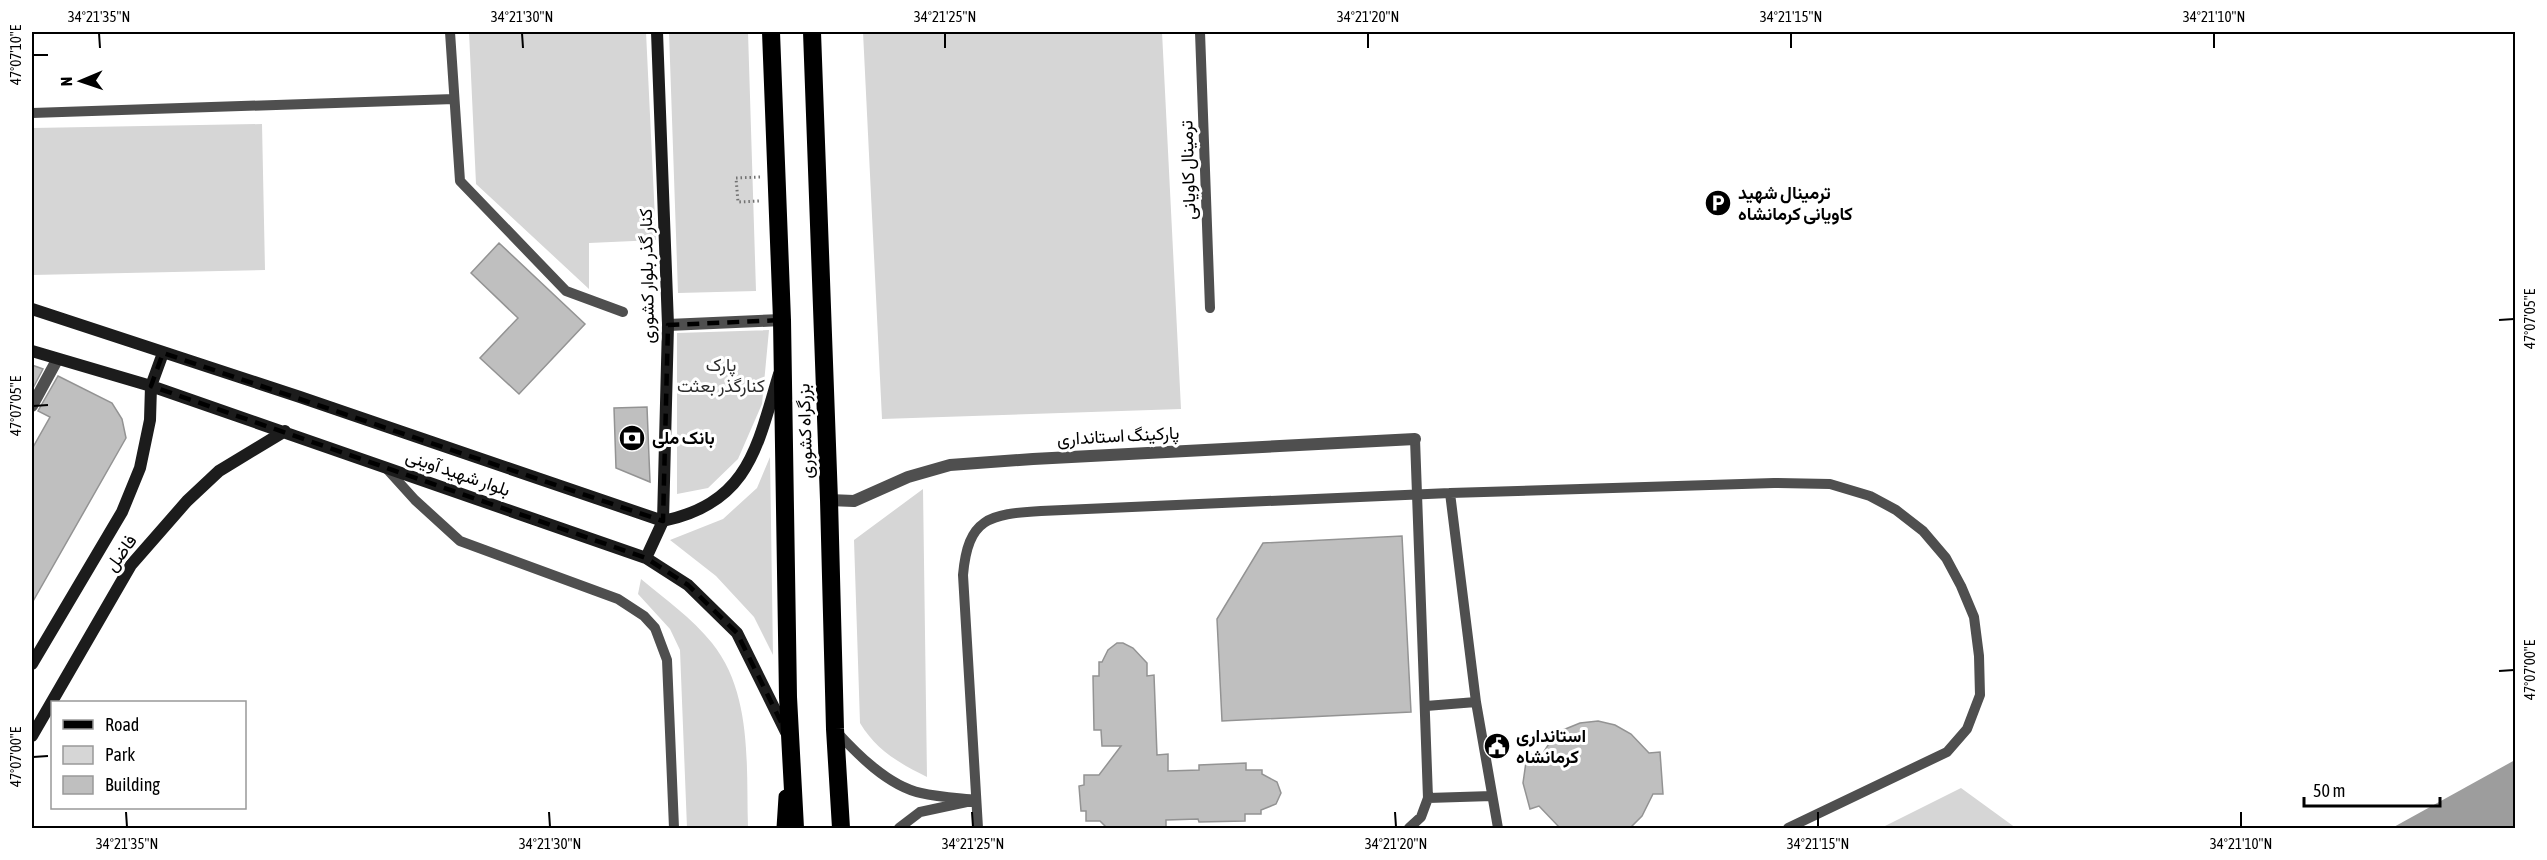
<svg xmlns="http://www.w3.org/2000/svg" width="2547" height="860" viewBox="0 0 2547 860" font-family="'Asap Condensed',Vazirmatn,sans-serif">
  <rect width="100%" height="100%" fill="#fff"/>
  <path fill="#d6d6d6" d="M 469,32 L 646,32 L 656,240 L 589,243 L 589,289 L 476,184 Z
    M 669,32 L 748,32 L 756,291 L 678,293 Z
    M 863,32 L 1162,32 L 1181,409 L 882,419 Z
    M 262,124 L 265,270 L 32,275 L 32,128 Z
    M 769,330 L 762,404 L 738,459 L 708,488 L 677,494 L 677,333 Z
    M 770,457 L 773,655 L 754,617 L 716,576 L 670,540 L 723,519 L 757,488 Z
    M 923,489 L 927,777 C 899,763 876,750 860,723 L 854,540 Z
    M 641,579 C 665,599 692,618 712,643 C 753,694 746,768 748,828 L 687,828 L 680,650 L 670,629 L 638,594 Z
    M 1961,788 L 2016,828 L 1881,828 Z"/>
  <path fill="#9d9d9d" d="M 2515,760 L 2515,828 L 2392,828 Z"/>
  <path fill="#bfbfbf" stroke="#939393" stroke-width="1.5" d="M 499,243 L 585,324 L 519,394 L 480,358 L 518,318 L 471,273 Z
    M 32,365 L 43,369 L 32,390 Z
    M 58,376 L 112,403 L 122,419 L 126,438 L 32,603 L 32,449 L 50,417 L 38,411 Z
    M 647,407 L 650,482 L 616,468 L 614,408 Z
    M 1402,536 L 1411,712 L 1222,721 L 1217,619 L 1263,543 Z
    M 1117,643 L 1123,643 L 1133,648 L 1147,663 L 1147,676 L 1154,675 L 1157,755 L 1168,754 L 1168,771 L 1199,770 L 1199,765 L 1246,763 L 1246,770 L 1262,770 L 1262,774 L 1277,782 L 1281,793 L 1276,804 L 1261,810 L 1261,814 L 1245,814 L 1245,821 L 1199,822 L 1198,819 L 1166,820 L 1166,828 L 1107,828 L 1100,821 L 1086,821 L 1086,811 L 1081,811 L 1079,786 L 1084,785 L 1084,775 L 1099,775 L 1121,746 L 1102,746 L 1101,730 L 1094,730 L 1093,676 L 1099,676 L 1099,662 L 1102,662 L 1108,650 Z
    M 1598,721 L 1615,725 L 1631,734 L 1649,753 L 1660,752 L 1663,794 L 1653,794 L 1642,816 L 1630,828 L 1560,828 L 1539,806 L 1530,809 L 1523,783 L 1526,762 L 1530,754 L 1540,758 L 1550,742 L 1563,730 L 1580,723 Z"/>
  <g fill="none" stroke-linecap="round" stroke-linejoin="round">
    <path stroke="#717171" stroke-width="3" stroke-dasharray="1.5 3" stroke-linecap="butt" d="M 760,177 L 736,178 L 738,202 L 760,201"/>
    <path stroke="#4f4f4f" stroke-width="10" d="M 450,32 L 460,181 L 566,291 L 623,312
      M 1200,32 L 1210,308
      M 32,113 L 454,99
      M 386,468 L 415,500 L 460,541 L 618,599 L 644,616 L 655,628 L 667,660 L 674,828
      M 1450,493 L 1476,702 L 1498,828
      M 1426,706 L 1476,702
      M 835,730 C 856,753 888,786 921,793 C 938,797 958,798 976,800 L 920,812 L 899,828
      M 1428,798 L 1492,796
      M 978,828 L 963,575 C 968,518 989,514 1041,511 L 1450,493 L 1774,483 L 1830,484 L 1870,496 L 1896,510 L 1923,531 L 1946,558 L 1961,586 L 1974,617 L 1979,656 L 1980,695 L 1967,729 L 1947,752 L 1788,828
      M 1409,828 L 1421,817 L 1428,798 L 1415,439"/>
    <path stroke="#4f4f4f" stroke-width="12" d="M 668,325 L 782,320
      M 32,406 L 57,360
      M 829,500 L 854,501 L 908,477 L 950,465 L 1033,459 L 1415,439"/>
    <path stroke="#1c1c1c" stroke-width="12" d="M 32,309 L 300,397 L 663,521 C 749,503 757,447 779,374
      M 32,351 L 151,386 L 646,558 L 688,585 L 737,633 L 786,732
      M 646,558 L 663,521 L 668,325 L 657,32
      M 32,664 L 122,512 L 140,468 L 150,420 L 151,386 L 163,353
      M 32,736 L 131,565 L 187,501 L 219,471 L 285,431"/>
    <path stroke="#000" stroke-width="15" d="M 784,828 L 786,797"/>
    <path stroke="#000" stroke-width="18" d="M 771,32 L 782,320 L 788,697 L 795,828
      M 812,32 L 829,500 L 835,729 L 841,828"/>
  </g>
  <path fill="none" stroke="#000" stroke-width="4.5" stroke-dasharray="12 8" stroke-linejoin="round" d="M 782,320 L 790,740 L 737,633 L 688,585 L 646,558 L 151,386 L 163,353 L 663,521 L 668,325 Z"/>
  <path fill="none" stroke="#000" stroke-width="2" d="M 99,33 L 100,48M 522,33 L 523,48M 945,33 L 945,48M 1368,33 L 1368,48M 1791,33 L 1791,48M 2214,33 L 2214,48M 33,55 L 48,55M 2499,320 L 2514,319M 33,406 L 48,405M 2499,671 L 2514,670M 33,757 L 48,756M 126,812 L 127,827M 549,812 L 550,827M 972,812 L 973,827M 1395,812 L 1396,827M 1818,812 L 1818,827M 2241,812 L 2241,827"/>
  <defs>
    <symbol id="parking-disc" viewBox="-11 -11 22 22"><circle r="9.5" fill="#000" stroke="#fff"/><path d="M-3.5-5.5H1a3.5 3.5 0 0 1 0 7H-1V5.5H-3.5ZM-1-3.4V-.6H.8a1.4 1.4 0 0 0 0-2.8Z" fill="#fff"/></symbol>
    <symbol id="bank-disc" viewBox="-11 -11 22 22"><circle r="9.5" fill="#000" stroke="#fff"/><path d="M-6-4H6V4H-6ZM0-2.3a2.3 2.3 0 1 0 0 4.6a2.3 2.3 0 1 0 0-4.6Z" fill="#fff"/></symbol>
    <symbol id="civic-disc" viewBox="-11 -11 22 22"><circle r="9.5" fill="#000" stroke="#fff"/><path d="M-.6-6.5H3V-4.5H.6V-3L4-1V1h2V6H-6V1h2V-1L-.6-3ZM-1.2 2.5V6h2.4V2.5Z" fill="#fff"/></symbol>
  </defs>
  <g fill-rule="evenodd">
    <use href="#parking-disc" x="1703" y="188" width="30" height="30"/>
    <use href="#bank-disc" x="617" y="423" width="30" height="30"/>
    <use href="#civic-disc" x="1482" y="731" width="30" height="30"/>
  </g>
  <g text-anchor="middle" stroke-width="6" stroke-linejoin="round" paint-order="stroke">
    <g font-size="18" fill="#000" stroke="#fff">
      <text transform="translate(1188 170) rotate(-92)" y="6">ترمینال کاویانی</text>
      <text transform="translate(647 276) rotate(-91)" y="6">کنار گذر بلوار کشوری</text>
      <text transform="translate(805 431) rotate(-92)" y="6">بزرگراه کشوری</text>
      <text transform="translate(1118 436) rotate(-3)" y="6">پارکینگ استانداری</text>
      <text transform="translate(458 473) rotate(19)" y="6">بلوار شهید آوینی</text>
      <text transform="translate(121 553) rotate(-54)" y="6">فاضل</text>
    </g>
    <g font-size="18" font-weight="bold" fill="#000" stroke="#fff" text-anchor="start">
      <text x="1738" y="199">ترمینال شهید<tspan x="1738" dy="21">کاویانی کرمانشاه</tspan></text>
      <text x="652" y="444">بانک ملی</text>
      <text x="1516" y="742">استانداری<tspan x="1516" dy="21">کرمانشاه</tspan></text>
    </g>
    <g font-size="18" fill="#2d2d2d" stroke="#fff">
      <text x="721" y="371">پارک<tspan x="721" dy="21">کنارگذر بعثت</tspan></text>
    </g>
  </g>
  <rect width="2547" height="860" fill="none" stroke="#ffffff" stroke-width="66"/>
  <rect x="51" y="701" width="195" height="108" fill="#ffffff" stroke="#999999" stroke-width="1.5"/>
  <rect x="63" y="720" width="30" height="9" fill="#000000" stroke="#999999" stroke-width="1.5"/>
  <text x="105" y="731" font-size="18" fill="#000000">Road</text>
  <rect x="63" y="746" width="30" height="18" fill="#d6d6d6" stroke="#999999" stroke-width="1.5"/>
  <text x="105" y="761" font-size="18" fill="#000000">Park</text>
  <rect x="63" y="776" width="30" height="18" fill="#bfbfbf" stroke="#999999" stroke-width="1.5"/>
  <text x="105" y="791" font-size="18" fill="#000000">Building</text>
  <g transform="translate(81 81) rotate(268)" stroke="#ffffff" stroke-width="4.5" paint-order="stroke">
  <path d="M0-4.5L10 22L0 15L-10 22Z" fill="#000000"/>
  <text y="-9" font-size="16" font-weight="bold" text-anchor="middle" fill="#000000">N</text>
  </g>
  <path d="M2304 797v9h136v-9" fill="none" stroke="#000000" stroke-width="3"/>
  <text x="2313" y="797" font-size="18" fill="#000000" stroke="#ffffff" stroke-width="4.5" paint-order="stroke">50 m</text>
  <rect x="33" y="33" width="2481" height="794" fill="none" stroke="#000" stroke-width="2"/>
  <g font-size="15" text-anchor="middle" fill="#000">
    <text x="99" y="22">34°21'35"N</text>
    <text x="522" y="22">34°21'30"N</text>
    <text x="945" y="22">34°21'25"N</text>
    <text x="1368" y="22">34°21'20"N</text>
    <text x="1791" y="22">34°21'15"N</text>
    <text x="2214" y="22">34°21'10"N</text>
    <text transform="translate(16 55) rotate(-90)" y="5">47°07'10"E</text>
    <text transform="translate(2530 319) rotate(-90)" y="5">47°07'05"E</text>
    <text transform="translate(16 406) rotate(-90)" y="5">47°07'05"E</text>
    <text transform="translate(2530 670) rotate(-90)" y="5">47°07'00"E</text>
    <text transform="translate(16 757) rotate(-90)" y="5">47°07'00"E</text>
    <text x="127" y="849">34°21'35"N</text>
    <text x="550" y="849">34°21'30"N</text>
    <text x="973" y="849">34°21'25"N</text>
    <text x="1396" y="849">34°21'20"N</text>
    <text x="1818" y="849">34°21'15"N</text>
    <text x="2241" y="849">34°21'10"N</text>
  </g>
</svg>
